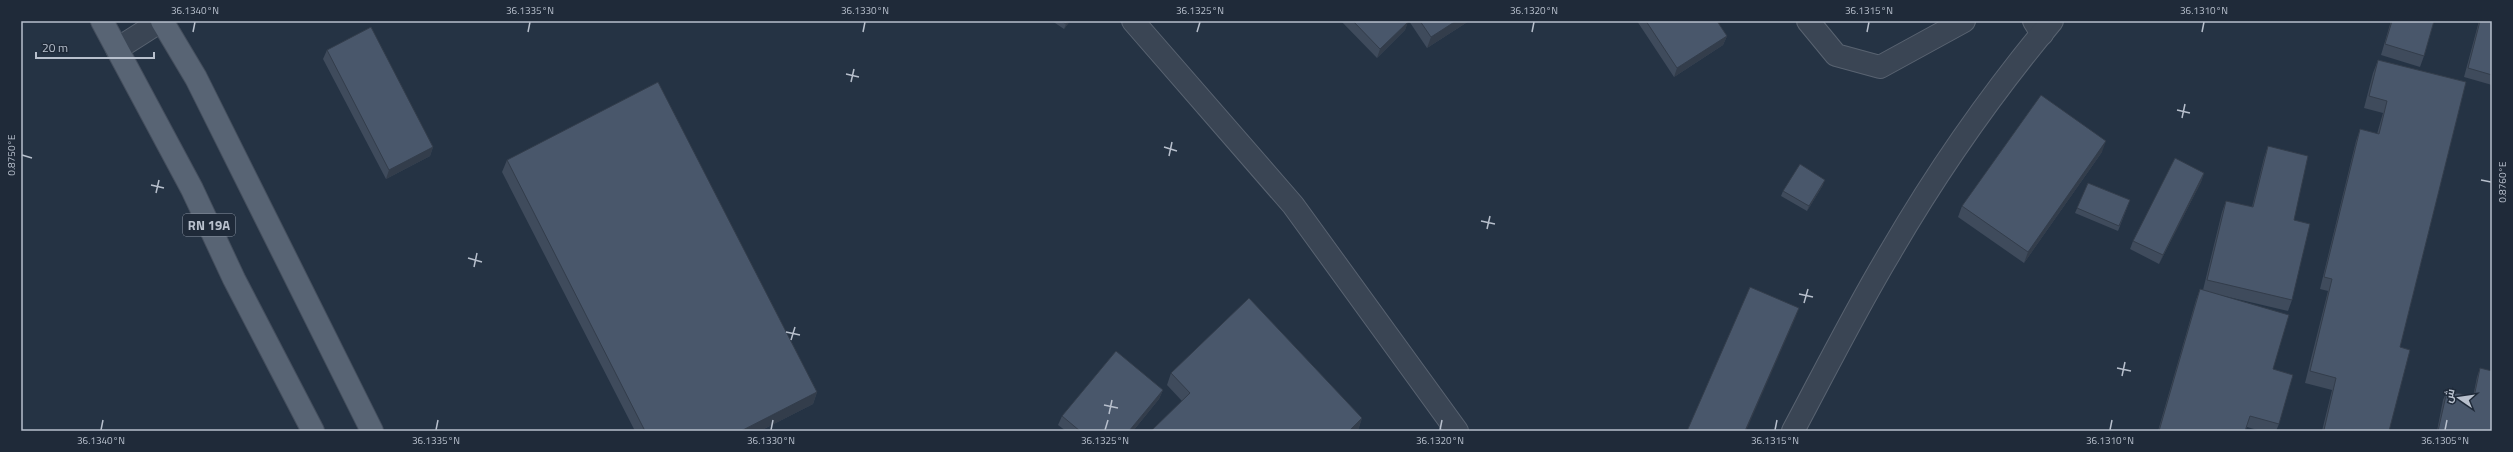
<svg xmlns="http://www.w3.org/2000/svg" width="2513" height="452" viewBox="0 0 2513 452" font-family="'Titillium Web',Cairo,sans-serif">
  <rect width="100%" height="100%" fill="#253344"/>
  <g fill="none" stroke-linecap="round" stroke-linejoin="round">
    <defs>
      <path id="minor" d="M 1133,21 L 1293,205 L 1457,431
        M 1808,21 L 1836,55 L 1880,67 L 1964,21
        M 2034,21 L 2042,34
        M 117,49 L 161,21"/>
      <path id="tertiary" d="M 1793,431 C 1825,371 1856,309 1891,251 C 1938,170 1992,93 2052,21"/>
      <path id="primary" d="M 102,21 L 192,189 L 234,279 L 313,431
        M 162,21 L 196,78 L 372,431"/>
    </defs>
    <use href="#minor" stroke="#596371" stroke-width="24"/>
    <use href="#tertiary" stroke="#596371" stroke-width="24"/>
    <use href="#primary" stroke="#444e5d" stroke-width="24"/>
    <use href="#minor" stroke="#3a4554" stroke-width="22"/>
    <use href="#tertiary" stroke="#3a4554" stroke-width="22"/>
    <use href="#primary" stroke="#586474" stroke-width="22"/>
  </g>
  <path fill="#3f4b5c" d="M 1052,21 L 1070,21 L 1064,29 Z
    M 1341,21 L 1408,21 L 1405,30 L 1377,58 Z
    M 1409,21 L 1469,21 L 1427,48 Z
    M 1637,21 L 1717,21 L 1727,36 L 1723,45 L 1674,77 Z
    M 2391,21 L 2434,21 L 2424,56 L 2420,67 L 2381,55 Z
    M 2479,21 L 2492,21 L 2492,85 L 2464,77 Z
    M 327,50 L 433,147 L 430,156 L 386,179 L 323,59 Z
    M 2378,60 L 2466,82 L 2400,347 L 2389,431 L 2322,431 L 2332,390 L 2305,383 L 2328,291 L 2320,289 L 2356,141 L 2360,129 L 2377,134 L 2383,113 L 2364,108 L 2373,73 Z
    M 2268,146 L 2294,220 L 2292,300 L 2288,311 L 2220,295 L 2273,369 L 2279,424 L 2276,431 L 2261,431 L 2247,427 L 2245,431 L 2158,431 L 2196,300 L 2200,289 L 2203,290 L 2222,212 L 2226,201 L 2252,207 L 2264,158 Z
    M 2102,152 L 2024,263 L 1958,217 L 1962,206 Z
    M 507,160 L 817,392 L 813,404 L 760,431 L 635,431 L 502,172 Z
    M 2204,173 L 2201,182 L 2159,264 L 2130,249 L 2133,241 Z
    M 2088,183 L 2130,200 L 2118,231 L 2075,213 Z
    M 1823,185 L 1807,211 L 1781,196 L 1783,191 Z
    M 2480,368 L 2492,431 L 2437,431 L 2443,400 L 2447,391 L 2473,397 L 2477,377 Z
    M 1171,373 L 1362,418 L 1358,430 L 1182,401 L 1167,385 Z
    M 1163,390 L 1159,399 L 1133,431 L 1066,431 L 1058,425 L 1062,416 Z"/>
  <path fill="#333d4b" d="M 1068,21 L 1070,21 L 1064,29 L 1066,24 Z
    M 1456,21 L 1469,21 L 1427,48 L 1431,37 Z
    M 1408,22 L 1405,30 L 1377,58 L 1380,49 Z
    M 1727,36 L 1723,45 L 1674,77 L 1677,68 Z
    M 2106,141 L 2102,152 L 2024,263 L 2028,252 Z
    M 433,147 L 430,156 L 386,179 L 389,170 Z
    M 2204,173 L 2201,182 L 2159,264 L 2163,255 Z
    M 1825,180 L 1823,185 L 1807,211 L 1809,206 Z
    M 1799,308 L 1795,319 L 1746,431 L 1745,431 Z
    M 1163,390 L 1159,399 L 1133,431 L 1129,431 Z
    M 817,392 L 813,404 L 760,431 L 741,431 Z
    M 1362,418 L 1358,430 L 1357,431 L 1349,431 Z"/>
  <path fill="#49576b" stroke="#333d4b" d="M 1061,21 L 1068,21 L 1066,24 Z
    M 1353,21 L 1408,21 L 1408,22 L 1380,49 Z
    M 1420,21 L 1456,21 L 1431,37 Z
    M 1646,21 L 1717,21 L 1727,36 L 1677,68 Z
    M 2392,21 L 2434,21 L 2424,56 L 2385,44 Z
    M 2480,21 L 2492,21 L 2492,75 L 2468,68 Z
    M 371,27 L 433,147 L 389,170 L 327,50 Z
    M 2378,60 L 2466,82 L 2400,347 L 2410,350 L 2389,431 L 2326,431 L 2324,430 L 2336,378 L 2310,371 L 2332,279 L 2324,277 L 2360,129 L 2379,134 L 2387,101 L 2369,96 Z
    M 658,82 L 817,392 L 741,431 L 645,431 L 507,160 Z
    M 2041,95 L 2106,141 L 2028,252 L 1962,206 Z
    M 2268,146 L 2308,156 L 2294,220 L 2310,224 L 2292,300 L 2207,280 L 2226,201 L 2253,207 Z
    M 2175,158 L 2204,173 L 2163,255 L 2133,241 Z
    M 1800,164 L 1825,180 L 1809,206 L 1783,191 Z
    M 2088,183 L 2130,200 L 2119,226 L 2077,208 Z
    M 1750,287 L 1799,308 L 1745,431 L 1687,431 Z
    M 2200,289 L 2289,315 L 2273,369 L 2293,375 L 2279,424 L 2250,416 L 2245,431 L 2159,431 Z
    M 1249,298 L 1362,418 L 1349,431 L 1151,431 L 1190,393 L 1171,373 Z
    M 1116,351 L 1163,390 L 1129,431 L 1080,431 L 1062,416 Z
    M 2480,368 L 2492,371 L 2492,431 L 2438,431 L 2447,391 L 2474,397 Z"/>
  <path fill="none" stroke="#b8c0cd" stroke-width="1.5" d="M 193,32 L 195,22M 528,32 L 530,22M 863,32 L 865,22M 1197,32 L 1200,22M 1532,32 L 1534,22M 1867,32 L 1869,22M 2202,32 L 2204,22M 846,74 L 859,77M 851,82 L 854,69M 2177,110 L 2190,113M 2182,118 L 2185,104M 1164,147 L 1177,151M 22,155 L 32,158M 1169,156 L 1172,142M 2481,180 L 2491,182M 151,185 L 164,188M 156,193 L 159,180M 1481,221 L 1495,224M 1487,229 L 1490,216M 468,258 L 482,262M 474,267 L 477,253M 1799,294 L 1813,297M 1804,303 L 1808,289M 786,332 L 800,335M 791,340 L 795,327M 2117,368 L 2131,371M 2122,376 L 2125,362M 1104,405 L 1118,408M 1109,414 L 1112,400M 101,430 L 103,420M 436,430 L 438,420M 771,430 L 773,420M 1105,430 L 1108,420M 1440,430 L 1442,420M 1775,430 L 1777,420M 2110,430 L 2112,420M 2445,430 L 2447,420"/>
  <g text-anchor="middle" stroke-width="3" stroke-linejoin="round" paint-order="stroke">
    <rect fill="#1f2a39" stroke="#8a93a1" stroke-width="1" x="183" y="214" width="52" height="22" rx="3"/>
    <g font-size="13" font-weight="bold" fill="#b8c0cd">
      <text x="209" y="230">RN 19A</text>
    </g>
  </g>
  <rect width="2513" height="452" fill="none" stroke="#1f2a39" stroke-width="44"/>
  <g transform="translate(2459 398) rotate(283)" stroke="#1f2a39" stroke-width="3" paint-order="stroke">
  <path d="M0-3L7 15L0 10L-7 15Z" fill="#b8c0cd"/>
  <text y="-6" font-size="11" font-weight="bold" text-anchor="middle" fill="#b8c0cd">ش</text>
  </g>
  <path d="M36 52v6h118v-6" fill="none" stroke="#b8c0cd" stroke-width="2"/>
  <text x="42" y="52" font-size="12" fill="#b8c0cd" stroke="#1f2a39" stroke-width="3" paint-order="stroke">20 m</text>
  <rect x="22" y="22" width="2469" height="408" fill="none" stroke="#b8c0cd" stroke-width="1.5"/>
  <g font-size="10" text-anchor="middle" fill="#b8c0cd">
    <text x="195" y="14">36.1340°N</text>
    <text x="530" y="14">36.1335°N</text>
    <text x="865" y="14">36.1330°N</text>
    <text x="1200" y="14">36.1325°N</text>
    <text x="1534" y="14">36.1320°N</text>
    <text x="1869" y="14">36.1315°N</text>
    <text x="2204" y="14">36.1310°N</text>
    <text transform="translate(11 155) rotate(-90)" y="4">0.8750°E</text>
    <text transform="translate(2502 182) rotate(-90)" y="4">0.8760°E</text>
    <text x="101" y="444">36.1340°N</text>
    <text x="436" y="444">36.1335°N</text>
    <text x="771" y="444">36.1330°N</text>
    <text x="1105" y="444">36.1325°N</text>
    <text x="1440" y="444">36.1320°N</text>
    <text x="1775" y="444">36.1315°N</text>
    <text x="2110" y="444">36.1310°N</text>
    <text x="2445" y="444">36.1305°N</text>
  </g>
</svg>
